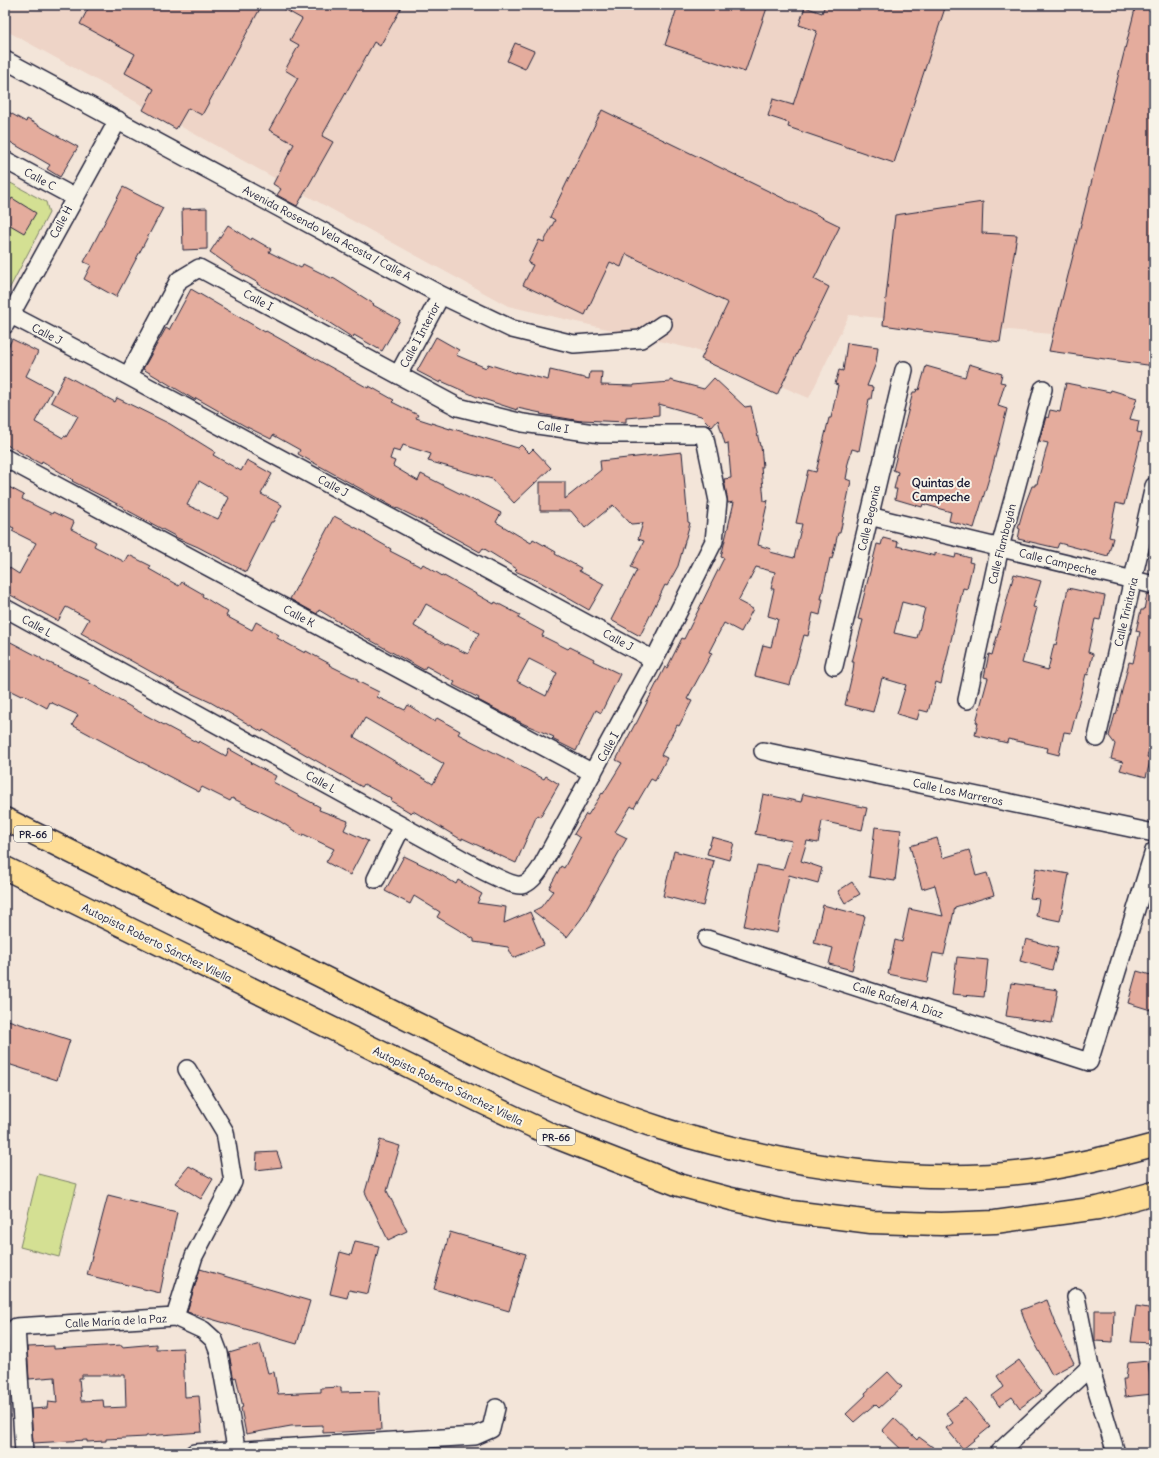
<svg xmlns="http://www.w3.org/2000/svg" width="1159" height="1458" viewBox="0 0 1159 1458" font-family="Delius,sans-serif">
  <rect width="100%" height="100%" fill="#f3e5d9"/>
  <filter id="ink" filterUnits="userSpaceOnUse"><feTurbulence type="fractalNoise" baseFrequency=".025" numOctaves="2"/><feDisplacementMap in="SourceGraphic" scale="8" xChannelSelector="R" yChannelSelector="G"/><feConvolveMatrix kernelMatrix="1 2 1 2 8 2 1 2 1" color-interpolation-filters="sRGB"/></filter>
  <g filter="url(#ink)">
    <path fill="#eed4c7" d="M 5,5 L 1154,5 L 1154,352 L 1052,334 L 849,315 L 809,398 L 693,349 L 508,306 L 5,30 Z"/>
    <path fill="#d4e093" stroke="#7b8167" d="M 5,180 L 46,202 L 49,213 L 5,297 Z
      M 38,1174 L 77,1184 L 59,1257 L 20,1247 Z"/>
    <path fill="#e4ac9d" stroke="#22223b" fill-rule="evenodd" d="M 90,5 L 262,5 L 202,115 L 188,108 L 176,129 L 143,110 L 154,89 L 125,73 L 135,54 L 80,24 Z
      M 277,5 L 403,5 L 380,46 L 374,42 L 322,136 L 333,142 L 297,206 L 277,195 L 281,189 L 273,184 L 294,144 L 269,130 L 298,78 L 285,70 L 299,45 L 290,40 L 302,19 Z
      M 678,5 L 768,5 L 745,72 L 665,45 Z
      M 825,5 L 946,5 L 894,163 L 788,127 L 789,123 L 768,116 L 773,99 L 793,105 L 817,31 L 799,25 L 805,7 L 822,13 Z
      M 1136,5 L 1154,5 L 1154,366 L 1049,351 Z
      M 515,43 L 534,51 L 525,69 L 507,61 Z
      M 5,110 L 26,122 L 27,119 L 78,147 L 60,177 L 47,169 L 50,165 L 5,139 Z
      M 602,110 L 840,226 L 814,279 L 829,287 L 777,395 L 701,359 L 728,303 L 626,254 L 621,267 L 610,262 L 585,315 L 523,285 L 533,265 L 528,263 L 539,240 L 544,242 L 555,220 L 550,217 Z
      M 123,187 L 163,208 L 116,297 L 84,279 L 91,265 L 84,262 Z
      M 12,198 L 36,213 L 24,233 L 5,222 L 5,210 Z
      M 983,202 L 982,233 L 1017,235 L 1000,342 L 883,325 L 895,215 Z
      M 207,208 L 207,249 L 183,250 L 182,209 Z
      M 228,225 L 251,240 L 252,238 L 271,249 L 269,252 L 301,268 L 303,264 L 333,279 L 333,278 L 374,304 L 373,305 L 400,320 L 382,351 L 354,335 L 353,338 L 308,309 L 308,311 L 257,284 L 258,283 L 234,269 L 210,252 Z
      M 191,289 L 265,332 L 266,331 L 368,388 L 369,386 L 394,400 L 392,402 L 418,415 L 416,418 L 450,429 L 450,428 L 518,448 L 521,445 L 529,453 L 533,449 L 551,468 L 514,503 L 492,479 L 428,461 L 431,454 L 403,445 L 400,452 L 393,450 L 390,459 L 395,461 L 393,466 L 418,481 L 421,474 L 475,501 L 476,500 L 501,513 L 496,522 L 531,543 L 533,539 L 556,552 L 555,554 L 581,568 L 579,571 L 604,584 L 589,610 L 538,581 L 515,571 L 517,569 L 483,548 L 480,552 L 429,524 L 397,508 L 397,509 L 298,454 L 300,450 L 273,435 L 271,439 L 245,426 L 196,398 L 195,400 L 143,369 L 166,328 L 169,330 Z
      M 436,337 L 459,350 L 456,355 L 486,368 L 488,364 L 516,373 L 516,372 L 548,380 L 550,370 L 589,379 L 590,372 L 602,372 L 601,385 L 634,386 L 634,385 L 670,382 L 670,380 L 704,389 L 714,378 L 745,407 L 751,406 L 760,446 L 761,446 L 763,467 L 761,467 L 764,501 L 768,500 L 758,545 L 771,549 L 770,552 L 794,558 L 802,524 L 796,523 L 808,470 L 816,472 L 829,418 L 831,418 L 838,385 L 835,384 L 839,370 L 843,371 L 847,343 L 878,347 L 876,363 L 867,386 L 873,387 L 871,399 L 869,399 L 859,451 L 852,449 L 847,467 L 848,468 L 846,479 L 851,481 L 840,533 L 838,533 L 832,559 L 830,558 L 821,599 L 823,599 L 820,615 L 813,613 L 808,636 L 804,635 L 790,685 L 755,676 L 763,645 L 771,647 L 778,619 L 768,616 L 774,589 L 771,589 L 775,572 L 756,567 L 738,601 L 753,609 L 741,632 L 724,623 L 709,652 L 712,653 L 687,699 L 692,701 L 679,726 L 677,725 L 661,755 L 667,758 L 655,781 L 651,779 L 634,808 L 631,806 L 615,832 L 627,838 L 581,919 L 567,937 L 533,911 L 541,907 L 553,891 L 549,888 L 561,866 L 564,868 L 580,838 L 574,834 L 586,814 L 588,815 L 602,793 L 603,794 L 622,763 L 616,760 L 635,724 L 636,724 L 665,667 L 667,668 L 682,638 L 684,639 L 724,558 L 721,557 L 734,502 L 728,503 L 724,479 L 731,478 L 728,443 L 725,444 L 718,420 L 712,427 L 701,416 L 659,404 L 659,415 L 626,418 L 626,422 L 581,420 L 581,421 L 540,414 L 541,413 L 517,408 L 517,410 L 477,397 L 441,381 L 440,383 L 417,371 Z
      M 12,339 L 38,352 L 26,376 L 52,390 L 35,422 L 63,438 L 64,436 L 66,437 L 78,416 L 51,402 L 65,375 L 115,402 L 117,398 L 170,424 L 215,452 L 213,455 L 241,471 L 247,460 L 272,474 L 261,494 L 282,505 L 273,522 L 271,522 L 246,572 L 198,547 L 175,537 L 175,536 L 123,508 L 123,507 L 72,481 L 73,480 L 42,461 L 41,464 L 5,444 L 5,353 ZM 199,481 L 229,498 L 218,519 L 187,505 Z
      M 969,364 L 1002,374 L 1000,382 L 1005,383 L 998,406 L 1007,409 L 993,465 L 974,528 L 949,521 L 951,512 L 923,504 L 922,507 L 895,499 L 897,489 L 894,489 L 898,472 L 893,470 L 913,392 L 916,392 L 917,389 L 919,390 L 926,366 L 965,377 Z
      M 1066,383 L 1110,392 L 1111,390 L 1137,398 L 1130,419 L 1139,421 L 1137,432 L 1142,433 L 1124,505 L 1116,503 L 1109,537 L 1113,538 L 1108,556 L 1059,543 L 1057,548 L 1018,539 L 1020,529 L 1018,528 L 1024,507 L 1032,486 L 1035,486 L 1035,484 L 1037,484 L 1048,443 L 1039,441 L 1046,417 L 1048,418 L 1050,410 L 1060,412 Z
      M 682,452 L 688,522 L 690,523 L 678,566 L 667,586 L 665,585 L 640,636 L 611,620 L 637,570 L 631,567 L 644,541 L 638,539 L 643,523 L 631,524 L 613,505 L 585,528 L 571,511 L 540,511 L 540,482 L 565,482 L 565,499 L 601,470 L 600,461 Z
      M 5,485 L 24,495 L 22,499 L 52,514 L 53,512 L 74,522 L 71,529 L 96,542 L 94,546 L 125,562 L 129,555 L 151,566 L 149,569 L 179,586 L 182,582 L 203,594 L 202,596 L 228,612 L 226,616 L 252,630 L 256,622 L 279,635 L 277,638 L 305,653 L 306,651 L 330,664 L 329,665 L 357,679 L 357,681 L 379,692 L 377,697 L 405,710 L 408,705 L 435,722 L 437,718 L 460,731 L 458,734 L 485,748 L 509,760 L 544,779 L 546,776 L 559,784 L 540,817 L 537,815 L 516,863 L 462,838 L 462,840 L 413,811 L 411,813 L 391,801 L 392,799 L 364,784 L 362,787 L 263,730 L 262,732 L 210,702 L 184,690 L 106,647 L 81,633 L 89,619 L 66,607 L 58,621 L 5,592 L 5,565 L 19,574 L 36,543 L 12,531 L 14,528 L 5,524 ZM 365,718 L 444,764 L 433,784 L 354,737 Z
      M 334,516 L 366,533 L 365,534 L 391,549 L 390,551 L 421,567 L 423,564 L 444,577 L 444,576 L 494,604 L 495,602 L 520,615 L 518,618 L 544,632 L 542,636 L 568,649 L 570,647 L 594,659 L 593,661 L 620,674 L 601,713 L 596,710 L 576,751 L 552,739 L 554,737 L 524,724 L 478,700 L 479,698 L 453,685 L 455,682 L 426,666 L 424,670 L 352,630 L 319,610 L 317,614 L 290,599 ZM 426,604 L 479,633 L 468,654 L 447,644 L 446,645 L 414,626 ZM 529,659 L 557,673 L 546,696 L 517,681 Z
      M 883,538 L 898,542 L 897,546 L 935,556 L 935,553 L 955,558 L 956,554 L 970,558 L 969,562 L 973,563 L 967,589 L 963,588 L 941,684 L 936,682 L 928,712 L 920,710 L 917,720 L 897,714 L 906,685 L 882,678 L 873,712 L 845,705 L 853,671 L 854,662 L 852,662 L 863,620 L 858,619 L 877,544 L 881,545 ZM 902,602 L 925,608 L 917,638 L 894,633 Z
      M 1014,574 L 1041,581 L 1033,607 L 1037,608 L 1022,663 L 1048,670 L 1054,644 L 1056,645 L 1068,588 L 1105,596 L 1100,620 L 1095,619 L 1088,652 L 1093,654 L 1088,675 L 1086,674 L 1071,733 L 1064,732 L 1059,755 L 1047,752 L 1048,748 L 1008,739 L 1007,743 L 975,735 L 978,723 L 976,722 L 988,678 L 984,677 L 989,654 L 992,655 Z
      M 1147,594 L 1154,595 L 1154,713 L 1150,729 L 1154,731 L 1147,757 L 1151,758 L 1146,777 L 1120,770 L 1123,762 L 1111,759 L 1115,744 L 1109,736 L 1115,714 L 1116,715 L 1129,662 L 1133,663 L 1140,632 L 1136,631 L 1141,610 L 1144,610 Z
      M 5,639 L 41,658 L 41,659 L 89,681 L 88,682 L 136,710 L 198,743 L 199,741 L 226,756 L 229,749 L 252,762 L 251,763 L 276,776 L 273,782 L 320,807 L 319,810 L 348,821 L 344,830 L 368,841 L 350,875 L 326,862 L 334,849 L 303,834 L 302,836 L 281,822 L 232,798 L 230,801 L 202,787 L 199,792 L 124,753 L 72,725 L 78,715 L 50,702 L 47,708 L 22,694 L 21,696 L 5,688 Z
      M 763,794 L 801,802 L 803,794 L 867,808 L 862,830 L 822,821 L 818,843 L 807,841 L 801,861 L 822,868 L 818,883 L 789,875 L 777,933 L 744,926 L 757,865 L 783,870 L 792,841 L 755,834 Z
      M 875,827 L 901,830 L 895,881 L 869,877 Z
      M 712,837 L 734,843 L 729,860 L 707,854 Z
      M 937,838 L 943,858 L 969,850 L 976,876 L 987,873 L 994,895 L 955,907 L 944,955 L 933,953 L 927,982 L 888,974 L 895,940 L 902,942 L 909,909 L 943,916 L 935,885 L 922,889 L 910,846 Z
      M 674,851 L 714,861 L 703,906 L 663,896 Z
      M 404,856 L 433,870 L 456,884 L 458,880 L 482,894 L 477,903 L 506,907 L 504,923 L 530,912 L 544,945 L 513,958 L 508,947 L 474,942 L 474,939 L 437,917 L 440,912 L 414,896 L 410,904 L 385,891 Z
      M 1036,868 L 1069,874 L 1060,921 L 1036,916 L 1039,899 L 1030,898 Z
      M 852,882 L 860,894 L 845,903 L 838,891 Z
      M 823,905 L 865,916 L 852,970 L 829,964 L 833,948 L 814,943 Z
      M 1026,939 L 1058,948 L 1052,970 L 1020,961 Z
      M 957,957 L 988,960 L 984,997 L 952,994 Z
      M 1137,971 L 1154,976 L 1154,1011 L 1128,1003 Z
      M 1011,983 L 1058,990 L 1052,1023 L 1006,1016 Z
      M 5,1019 L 70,1040 L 57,1080 L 5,1063 Z
      M 380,1140 L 400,1146 L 387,1191 L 407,1231 L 388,1240 L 365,1192 Z
      M 277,1152 L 282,1167 L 256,1170 L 257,1153 Z
      M 189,1166 L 213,1179 L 201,1199 L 175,1183 Z
      M 108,1195 L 177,1212 L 160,1293 L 87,1275 Z
      M 450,1232 L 526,1254 L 509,1311 L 434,1289 Z
      M 355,1241 L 379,1246 L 368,1294 L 349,1290 L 347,1298 L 330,1294 L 340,1252 L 351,1255 Z
      M 200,1269 L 310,1301 L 297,1344 L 187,1312 Z
      M 1047,1300 L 1056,1324 L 1055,1325 L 1074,1363 L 1052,1375 L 1030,1334 L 1021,1310 Z
      M 1136,1306 L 1154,1309 L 1154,1343 L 1131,1342 Z
      M 1095,1310 L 1114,1310 L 1113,1342 L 1095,1341 Z
      M 156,1344 L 156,1349 L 183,1348 L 185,1397 L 199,1396 L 202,1432 L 146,1436 L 146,1437 L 106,1439 L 106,1441 L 87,1442 L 87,1440 L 33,1443 L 31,1409 L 47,1408 L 48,1402 L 57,1403 L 55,1377 L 29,1379 L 27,1347 L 54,1346 L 54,1349 L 122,1345 L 122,1347 ZM 82,1375 L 125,1375 L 126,1407 L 104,1408 L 103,1400 L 81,1401 L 79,1378 L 82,1378 Z
      M 260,1344 L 268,1373 L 274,1372 L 278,1394 L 321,1392 L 321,1388 L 341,1387 L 341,1392 L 379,1391 L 381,1430 L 323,1433 L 323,1425 L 291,1426 L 246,1434 L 241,1408 L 243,1407 L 236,1377 L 234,1378 L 233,1376 L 229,1353 Z
      M 1019,1360 L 1042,1392 L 1020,1408 L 1012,1397 L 999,1406 L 992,1396 L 1004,1387 L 997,1376 Z
      M 1148,1361 L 1152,1394 L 1125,1397 L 1123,1379 L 1126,1379 L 1128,1363 Z
      M 888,1372 L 902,1387 L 879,1408 L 875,1404 L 854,1422 L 846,1414 L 866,1395 L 865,1393 Z
      M 966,1398 L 990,1427 L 963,1449 L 946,1428 L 953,1423 L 946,1413 Z
      M 894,1418 L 917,1440 L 919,1437 L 941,1453 L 905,1453 L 882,1431 Z"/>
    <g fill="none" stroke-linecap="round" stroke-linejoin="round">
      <defs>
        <path id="minor" d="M 5,60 L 441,295 L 512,329 L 574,344 L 641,339 L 663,324
          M 5,160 L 74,197
          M 11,315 L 128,376 L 654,660
          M 5,325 L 118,120
          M 398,375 L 441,295
          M 5,458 L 593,773
          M 869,516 L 1154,585
          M 5,608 L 442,848 C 457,856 508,887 521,885 C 529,884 536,875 540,869 L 654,660 L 714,541 L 718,501 L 704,434 L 601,434 L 523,423 L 458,407 L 199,268 L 179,280 L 128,376
          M 834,666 L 904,370
          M 967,700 L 1000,547 L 1043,389
          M 1097,738 L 1154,486
          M 763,751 L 1154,833
          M 376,879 L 402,826
          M 707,939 L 1089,1062 L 1154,851
          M 1076,1297 L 1090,1367 L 1116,1453
          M 175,1317 L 194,1256 L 233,1182 L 225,1132 L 187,1069
          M 24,1453 L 16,1327 L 175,1317 L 203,1330 L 214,1340 L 219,1353 L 237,1453
          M 194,1453 L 475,1436 L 491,1429 L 496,1408
          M 998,1453 L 1090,1367"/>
        <path id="motorway" d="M 5,819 C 119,876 233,933 347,989 C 450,1041 553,1093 663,1129 C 680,1135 698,1139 716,1144 C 818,1170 928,1185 1034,1171 C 1075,1165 1114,1156 1154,1145
          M 5,868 L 486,1104 L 556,1137 L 679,1185 L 731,1199 L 784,1211 L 871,1222 L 941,1224 L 995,1222 L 1098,1208 L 1154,1193"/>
      </defs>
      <use href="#minor" stroke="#22223b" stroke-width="20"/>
      <use href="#motorway" stroke="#22223b" stroke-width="25"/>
      <use href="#minor" stroke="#f7f3e8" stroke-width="17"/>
      <use href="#motorway" stroke="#fedd96" stroke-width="22"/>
    </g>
  </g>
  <g text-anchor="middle" stroke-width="4" stroke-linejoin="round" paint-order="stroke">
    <g fill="#f7f3e8" stroke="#62616f" stroke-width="1">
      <rect x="14" y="826" width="38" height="16" rx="3"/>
      <rect x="537" y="1129" width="38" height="16" rx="3"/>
    </g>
    <g font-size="10" font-weight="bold" fill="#22223b">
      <text x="33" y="838">PR-66</text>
      <text x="556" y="1141">PR-66</text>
    </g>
    <g font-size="11" fill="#22223b" stroke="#f7f3e8">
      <text transform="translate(40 179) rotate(28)" y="4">Calle C</text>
      <text transform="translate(61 222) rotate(-62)" y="4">Calle H</text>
      <text transform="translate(327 233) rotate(28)" y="4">Avenida Rosendo Vela Acosta / Calle A</text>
      <text transform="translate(258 300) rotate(28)" y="4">Calle I</text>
      <text transform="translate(47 334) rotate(27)" y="4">Calle J</text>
      <text transform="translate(420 335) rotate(-62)" y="4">Calle I Interior</text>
      <text transform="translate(553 427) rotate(8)" y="4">Calle I</text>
      <text transform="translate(333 486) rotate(28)" y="4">Calle J</text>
      <text transform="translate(869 518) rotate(-77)" y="4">Calle Begonia</text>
      <text transform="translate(1002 544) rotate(-76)" y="4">Calle Flamboyán</text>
      <text transform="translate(1058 562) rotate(14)" y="4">Calle Campeche</text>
      <text transform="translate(1126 612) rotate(-77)" y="4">Calle Trinitaria</text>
      <text transform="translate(299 616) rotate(28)" y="4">Calle K</text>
      <text transform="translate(37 626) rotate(29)" y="4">Calle L</text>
      <text transform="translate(618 640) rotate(28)" y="4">Calle J</text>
      <text transform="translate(608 747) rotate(-62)" y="4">Calle I</text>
      <text transform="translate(321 782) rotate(29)" y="4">Calle L</text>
      <text transform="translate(958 792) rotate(12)" y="4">Calle Los Marreros</text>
      <text transform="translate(157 943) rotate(26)" y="4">Autopista Roberto Sánchez Vilella</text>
      <text transform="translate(898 1000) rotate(18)" y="4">Calle Rafael A. Díaz</text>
      <text transform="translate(448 1086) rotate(26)" y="4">Autopista Roberto Sánchez Vilella</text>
      <text transform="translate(116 1321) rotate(-3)" y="4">Calle María de la Paz</text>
    </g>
    <g font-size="12" font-weight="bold" fill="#22223b" stroke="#f7f3e8">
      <text x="941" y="487">Quintas de<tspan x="941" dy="14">Campeche</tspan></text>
    </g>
  </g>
  <rect width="1159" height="1458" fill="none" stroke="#f7f3e8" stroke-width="20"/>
  <rect x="10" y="10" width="1139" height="1438" fill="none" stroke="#22223b" stroke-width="1.5" filter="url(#ink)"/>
</svg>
